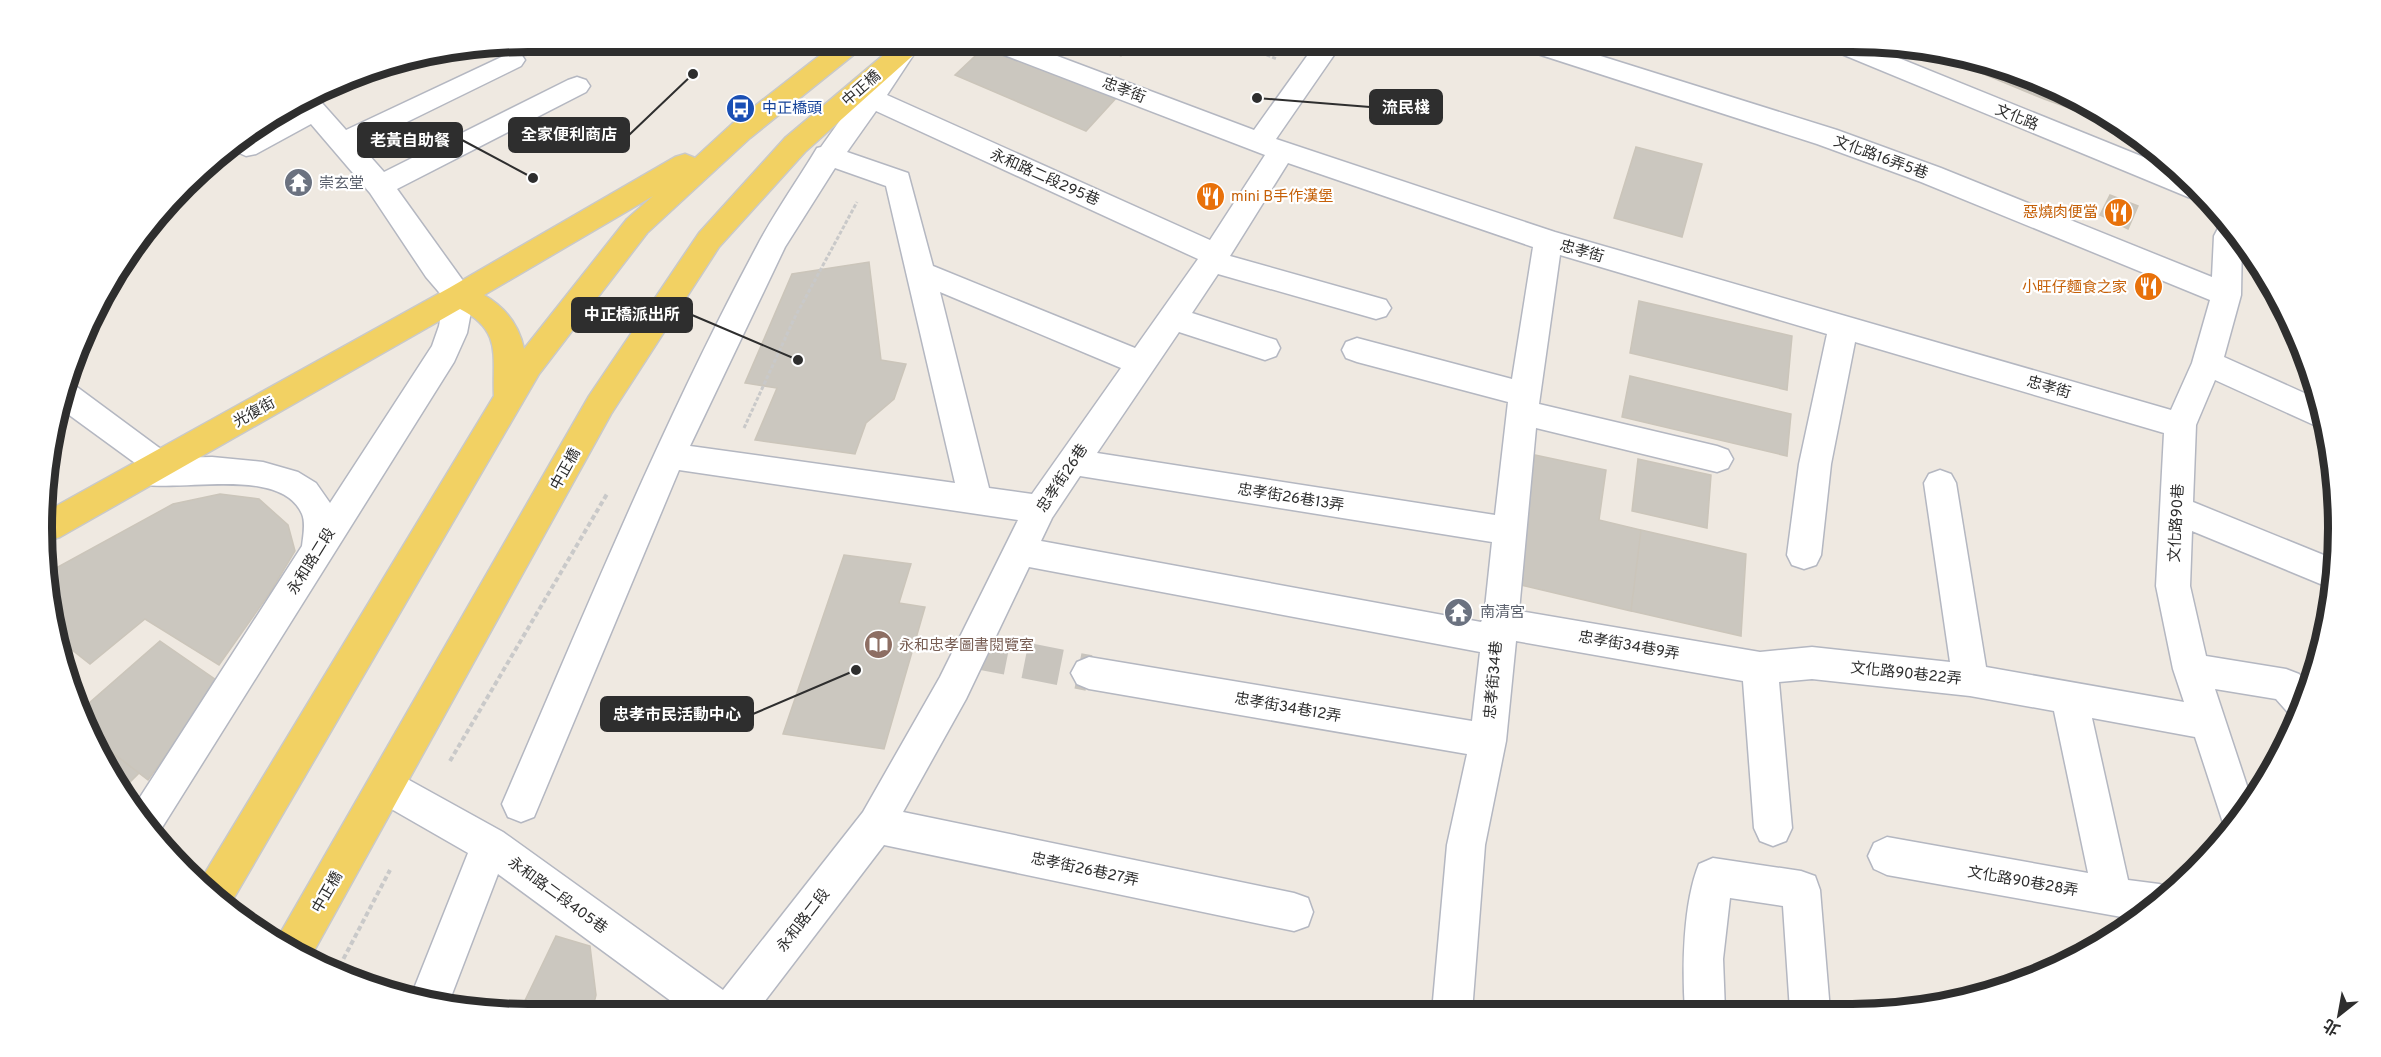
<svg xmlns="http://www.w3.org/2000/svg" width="2381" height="1057" viewBox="0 0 2381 1057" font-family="Overpass,'Noto Sans TC',sans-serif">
  <rect width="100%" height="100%" fill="#efe9e1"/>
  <path fill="#cbc7bf" stroke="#cbc5ba" stroke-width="1.5" d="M 1084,42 L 1135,42 L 1121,56 Z
    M 989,43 L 1118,96 L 1086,131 L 955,75 Z
    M 1944,57 L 1972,62 L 1969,68 Z
    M 1972,62 L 2001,67 L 1998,80 L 1969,68 Z
    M 2001,67 L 2025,75 L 2022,90 L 1998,80 Z
    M 2025,75 L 2047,85 L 2044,99 L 2022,90 Z
    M 2047,85 L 2072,96 L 2069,108 L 2044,99 Z
    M 2072,96 L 2097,108 L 2095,119 L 2069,108 Z
    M 2097,108 L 2117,122 L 2116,128 L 2095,119 Z
    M 1636,147 L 1702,164 L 1682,237 L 1614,218 Z
    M 2110,195 L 2138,206 L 2128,229 L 2100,215 Z
    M 869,262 L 881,360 L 906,364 L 894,399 L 866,423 L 855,454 L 755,440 L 777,388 L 745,383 L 792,274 Z
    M 1639,301 L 1792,336 L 1787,390 L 1630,353 Z
    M 1630,376 L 1791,414 L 1787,456 L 1622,417 Z
    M 1535,455 L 1606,470 L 1599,520 L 1641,530 L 1631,611 L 1512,583 Z
    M 1638,459 L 1711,475 L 1707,528 L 1632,511 Z
    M 220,494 L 259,499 L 288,525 L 295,551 L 271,591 L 219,665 L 145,619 L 90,664 L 57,638 L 46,592 L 47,573 L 173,504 Z
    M 1641,530 L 1746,554 L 1741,636 L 1631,611 Z
    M 844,555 L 911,564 L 899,603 L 925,607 L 884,749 L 783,734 Z
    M 160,641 L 219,682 L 148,780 L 92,737 L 80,711 Z
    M 92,737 L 139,773 L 122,790 L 107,771 Z
    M 556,936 L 590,946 L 596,995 L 591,1015 L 519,1013 Z"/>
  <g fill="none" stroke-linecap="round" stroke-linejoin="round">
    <path stroke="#c8c4bd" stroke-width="36" stroke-dasharray="36 18" stroke-linecap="butt" d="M 972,650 L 1089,673"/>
    <defs>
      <path id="minor" d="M 982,42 L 1020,42 L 1254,130 L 1317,42 L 1343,42 L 1276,139 L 1555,232 L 2171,410 L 2192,363 L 2210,300 L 1921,182 L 1817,144 L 1519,48 L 1515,42 L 1556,42 L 1837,130 L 1941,168 L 2212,277 L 2214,236 L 2224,217 L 2242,238 L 2241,295 L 2224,357 L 2322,401 L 2327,428 L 2314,425 L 2215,380 L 2196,425 L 2193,502 L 2336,560 L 2335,590 L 2192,531 L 2190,586 L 2206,656 L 2286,669 L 2299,674 L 2312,688 L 2297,718 L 2291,716 L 2276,699 L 2215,689 L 2253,804 L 2226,832 L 2195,737 L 2092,718 L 2128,880 L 2159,884 L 2173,889 L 2173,894 L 2133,919 L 1887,875 L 1874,869 L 1868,856 L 1874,843 L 1887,837 L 2088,873 L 2054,711 L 1970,696 L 1812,679 L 1779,682 L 1792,828 L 1786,841 L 1773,846 L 1760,841 L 1754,828 L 1743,681 L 1516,641 L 1506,741 L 1485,845 L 1472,1012 L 1432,1012 L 1447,845 L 1467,754 L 1089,689 L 1077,684 L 1071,673 L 1077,662 L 1089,657 L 1472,721 L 1480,652 L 1029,567 L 966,699 L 903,812 L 1294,893 L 1308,898 L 1313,912 L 1308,926 L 1294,931 L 884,845 L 755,1014 L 690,1015 L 498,874 L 449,1002 L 411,996 L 468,853 L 374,799 L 368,787 L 374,775 L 387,769 L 400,775 L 503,832 L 723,990 L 863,812 L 940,677 L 1018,520 L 679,470 L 534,817 L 521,822 L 508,817 L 502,804 C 583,617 660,427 756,248 C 774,213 798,180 817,148 L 821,147 L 894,45 L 903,43 L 912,45 L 916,51 L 887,95 L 1210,240 L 1265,155 L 986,48 ZM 876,111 L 1198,259 L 1135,348 L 933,266 L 908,173 L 847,152 ZM 1288,163 L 1533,247 L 1512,379 L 1357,338 L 1346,342 L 1342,350 L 1346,358 L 1357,362 L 1508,402 L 1495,515 L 1097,453 L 1179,332 L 1265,360 L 1276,356 L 1280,348 L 1276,340 L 1192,313 L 1218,274 L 1376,319 L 1386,316 L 1391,308 L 1386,300 L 1230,256 ZM 835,168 L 886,186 L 955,483 L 690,446 L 785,247 ZM 1560,255 L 1827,334 L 1799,464 L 1787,555 L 1792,565 L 1804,569 L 1816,565 L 1821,555 L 1831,464 L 1855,342 L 2164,433 L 2156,586 L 2173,669 L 2184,702 L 1986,667 L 1956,483 L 1951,474 L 1940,470 L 1929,474 L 1924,483 L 1950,662 L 1812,647 L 1760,652 L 1519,611 L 1536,428 L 1717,472 L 1728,468 L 1733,459 L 1728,450 L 1717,446 L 1539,404 ZM 940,292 L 1121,368 L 1032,494 L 989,488 ZM 1080,476 L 1492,542 L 1484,617 L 1481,622 L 1041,541 L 1052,518 Z
        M 1823,42 L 1864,44 L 2183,173 L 2206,198 L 2198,200 L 2188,197 L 1827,48 Z
        M 512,52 L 521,54 L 525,60 L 521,66 L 360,145 L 384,172 L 568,80 L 577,77 L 586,80 L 590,86 L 586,92 L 397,189 L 474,296 L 467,333 L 454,362 L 158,834 L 135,805 L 302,546 C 303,537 306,523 302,514 C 280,463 172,496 134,482 L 129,473 L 135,463 L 61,409 L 70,385 L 77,387 L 173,458 L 212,457 L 263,462 L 298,472 L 316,483 L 330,503 L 432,346 L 439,326 L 444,298 L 426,277 L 370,193 L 311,124 L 256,154 L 246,156 L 228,148 L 247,135 L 297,108 L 294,103 L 314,94 L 346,130 Z
        M 1713,858 L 1801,871 L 1815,876 L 1820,890 L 1830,1011 L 1790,1011 L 1783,906 L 1730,898 L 1723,959 L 1725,1011 L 1685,1011 C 1682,969 1683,903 1699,864 Z"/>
      <path id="major" d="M 837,42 L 866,42 L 862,48 L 750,138 L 647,233 L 539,374 L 228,908 L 208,894 L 199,883 L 494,396 C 492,356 503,331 460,309 L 60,537 L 48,541 L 49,510 L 449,288 L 675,157 L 685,154 L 695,158 L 732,124 ZM 653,196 L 627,219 L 524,349 C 519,325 505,307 484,295 Z
        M 899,42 L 928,42 L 805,152 L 719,247 L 611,414 L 309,960 L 275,943 L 277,939 L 589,396 L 699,233 L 785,138 Z"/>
    </defs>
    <use href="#minor" stroke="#b4b7c1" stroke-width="3"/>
    <use href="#major" stroke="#c9c9c9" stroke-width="3"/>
    <path stroke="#c9c9c9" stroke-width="3" stroke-dasharray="4 2" stroke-linecap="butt" d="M 1233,42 L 1277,59
      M 744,428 L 794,319 L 857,202"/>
    <path stroke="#c9c9c9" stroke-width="4" stroke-dasharray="5 3" stroke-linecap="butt" d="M 450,761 L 607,494
      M 336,973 L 390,870"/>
    <use href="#minor" fill="#fff" fill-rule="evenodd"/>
    <use href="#major" fill="#f2d163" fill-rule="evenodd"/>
  </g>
  <defs>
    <symbol id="bus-disc" viewBox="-11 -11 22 22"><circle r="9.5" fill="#1a4fb4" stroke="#fff"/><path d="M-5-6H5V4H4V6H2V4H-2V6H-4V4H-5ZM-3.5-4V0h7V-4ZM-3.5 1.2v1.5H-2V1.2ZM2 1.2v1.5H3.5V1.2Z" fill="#fff"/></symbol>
    <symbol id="temple-disc" viewBox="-11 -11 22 22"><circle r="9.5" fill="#6b7280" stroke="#fff"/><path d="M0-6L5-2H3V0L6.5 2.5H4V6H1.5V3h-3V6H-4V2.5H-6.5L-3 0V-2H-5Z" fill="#fff"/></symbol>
    <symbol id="restaurant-disc" viewBox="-11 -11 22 22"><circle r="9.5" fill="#e8710a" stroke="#fff"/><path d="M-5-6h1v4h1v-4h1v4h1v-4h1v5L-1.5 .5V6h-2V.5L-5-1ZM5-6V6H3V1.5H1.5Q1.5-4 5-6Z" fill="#fff"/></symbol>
    <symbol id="library-disc" viewBox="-11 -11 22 22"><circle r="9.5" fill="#8d6e63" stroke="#fff"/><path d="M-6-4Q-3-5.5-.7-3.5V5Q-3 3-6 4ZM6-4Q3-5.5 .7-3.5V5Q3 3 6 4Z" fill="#fff"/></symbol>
  </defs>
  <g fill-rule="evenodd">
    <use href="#bus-disc" x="724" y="92" width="33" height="33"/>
    <use href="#temple-disc" x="282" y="166" width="33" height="33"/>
    <use href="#restaurant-disc" x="1194" y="180" width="33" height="33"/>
    <use href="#restaurant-disc" x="2102" y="196" width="33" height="33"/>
    <use href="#restaurant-disc" x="2132" y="270" width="33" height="33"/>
    <use href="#temple-disc" x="1442" y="596" width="33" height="33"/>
    <use href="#library-disc" x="862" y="628" width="33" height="33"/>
  </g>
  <g text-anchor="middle" stroke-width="4.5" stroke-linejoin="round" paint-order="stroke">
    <g font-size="15" fill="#2e2e2e" stroke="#fff">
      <text transform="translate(861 88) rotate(-41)" y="5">中正橋</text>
      <text transform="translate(1124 90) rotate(21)" y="5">忠孝街</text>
      <text transform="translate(2017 117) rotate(22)" y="5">文化路</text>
      <text transform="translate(1881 157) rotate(20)" y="5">文化路16弄5巷</text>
      <text transform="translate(1045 177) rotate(24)" y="5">永和路二段295巷</text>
      <text transform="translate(1582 251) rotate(16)" y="5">忠孝街</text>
      <text transform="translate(2049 387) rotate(16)" y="5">忠孝街</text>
      <text transform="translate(254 412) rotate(-29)" y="5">光復街</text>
      <text transform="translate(565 469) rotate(-61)" y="5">中正橋</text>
      <text transform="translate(1062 478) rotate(-56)" y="5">忠孝街26巷</text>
      <text transform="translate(1291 497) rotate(9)" y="5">忠孝街26巷13弄</text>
      <text transform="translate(2176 523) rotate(-87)" y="5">文化路90巷</text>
      <text transform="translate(311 561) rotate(-58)" y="5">永和路二段</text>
      <text transform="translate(1629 645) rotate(10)" y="5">忠孝街34巷9弄</text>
      <text transform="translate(1906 673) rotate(6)" y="5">文化路90巷22弄</text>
      <text transform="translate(1493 680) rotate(-85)" y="5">忠孝街34巷</text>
      <text transform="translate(1288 707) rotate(10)" y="5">忠孝街34巷12弄</text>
      <text transform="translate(1085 869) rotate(12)" y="5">忠孝街26巷27弄</text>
      <text transform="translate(2023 881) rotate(10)" y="5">文化路90巷28弄</text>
      <text transform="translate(327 892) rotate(-60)" y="5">中正橋</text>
      <text transform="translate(558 895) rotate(36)" y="5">永和路二段405巷</text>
      <text transform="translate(803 920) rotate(-52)" y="5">永和路二段</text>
    </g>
    <g font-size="15" fill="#164399" stroke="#fff" text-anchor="start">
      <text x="762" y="113">中正橋頭</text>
    </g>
    <g font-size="15" fill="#5b616d" stroke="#fff" text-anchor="start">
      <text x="319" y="188">崇玄堂</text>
      <text x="1480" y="617">南清宮</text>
    </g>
    <g font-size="15" fill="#c56008" stroke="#fff" text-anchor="end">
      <text x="1231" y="201" text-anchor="start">mini B手作漢堡</text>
      <text x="2098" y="217">惡燒肉便當</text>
      <text x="2127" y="292">小旺仔麵食之家</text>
    </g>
    <g font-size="15" fill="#785e54" stroke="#fff" text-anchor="start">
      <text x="899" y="650">永和忠孝圖書閱覽室</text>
    </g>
  </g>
  <path d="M0 0H2381V1057H0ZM528 52H1852A476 476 0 0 1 2328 528V528A476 476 0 0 1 1852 1004H528A476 476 0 0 1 52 528V528A476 476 0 0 1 528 52Z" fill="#fff" fill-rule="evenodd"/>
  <path fill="none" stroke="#2e2e2e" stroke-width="8" d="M528 52H1852A476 476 0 0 1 2328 528V528A476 476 0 0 1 1852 1004H528A476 476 0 0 1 52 528V528A476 476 0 0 1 528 52Z"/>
  <path fill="none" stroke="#2e2e2e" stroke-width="2" d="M1257 98L1370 107M693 74L629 135M533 178L462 140M798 360L692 315M856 670L753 714"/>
  <g fill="#2e2e2e" stroke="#fff" stroke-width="2">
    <circle cx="1257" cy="98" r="6"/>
    <circle cx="693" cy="74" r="6"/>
    <circle cx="533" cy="178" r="6"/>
    <circle cx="798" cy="360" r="6"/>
    <circle cx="856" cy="670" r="6"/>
  </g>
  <g fill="#2e2e2e" stroke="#2e2e2e" stroke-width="2">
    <rect x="1370" y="90" width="72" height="34" rx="6"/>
    <rect x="509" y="118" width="120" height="34" rx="6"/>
    <rect x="358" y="123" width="104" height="34" rx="6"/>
    <rect x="572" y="298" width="120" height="34" rx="6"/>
    <rect x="601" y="697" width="152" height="34" rx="6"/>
  </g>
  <g font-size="16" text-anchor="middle" font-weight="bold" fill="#fff">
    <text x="1406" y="113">流民棧</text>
    <text x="569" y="140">全家便利商店</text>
    <text x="410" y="146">老黃自助餐</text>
    <text x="632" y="320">中正橋派出所</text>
    <text x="677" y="720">忠孝市民活動中心</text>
  </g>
  <g transform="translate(2339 1015) rotate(211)" stroke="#ffffff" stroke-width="4.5" paint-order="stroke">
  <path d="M0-4.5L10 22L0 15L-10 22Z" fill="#2e2e2e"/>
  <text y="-9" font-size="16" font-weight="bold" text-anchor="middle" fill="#2e2e2e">北</text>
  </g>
</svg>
